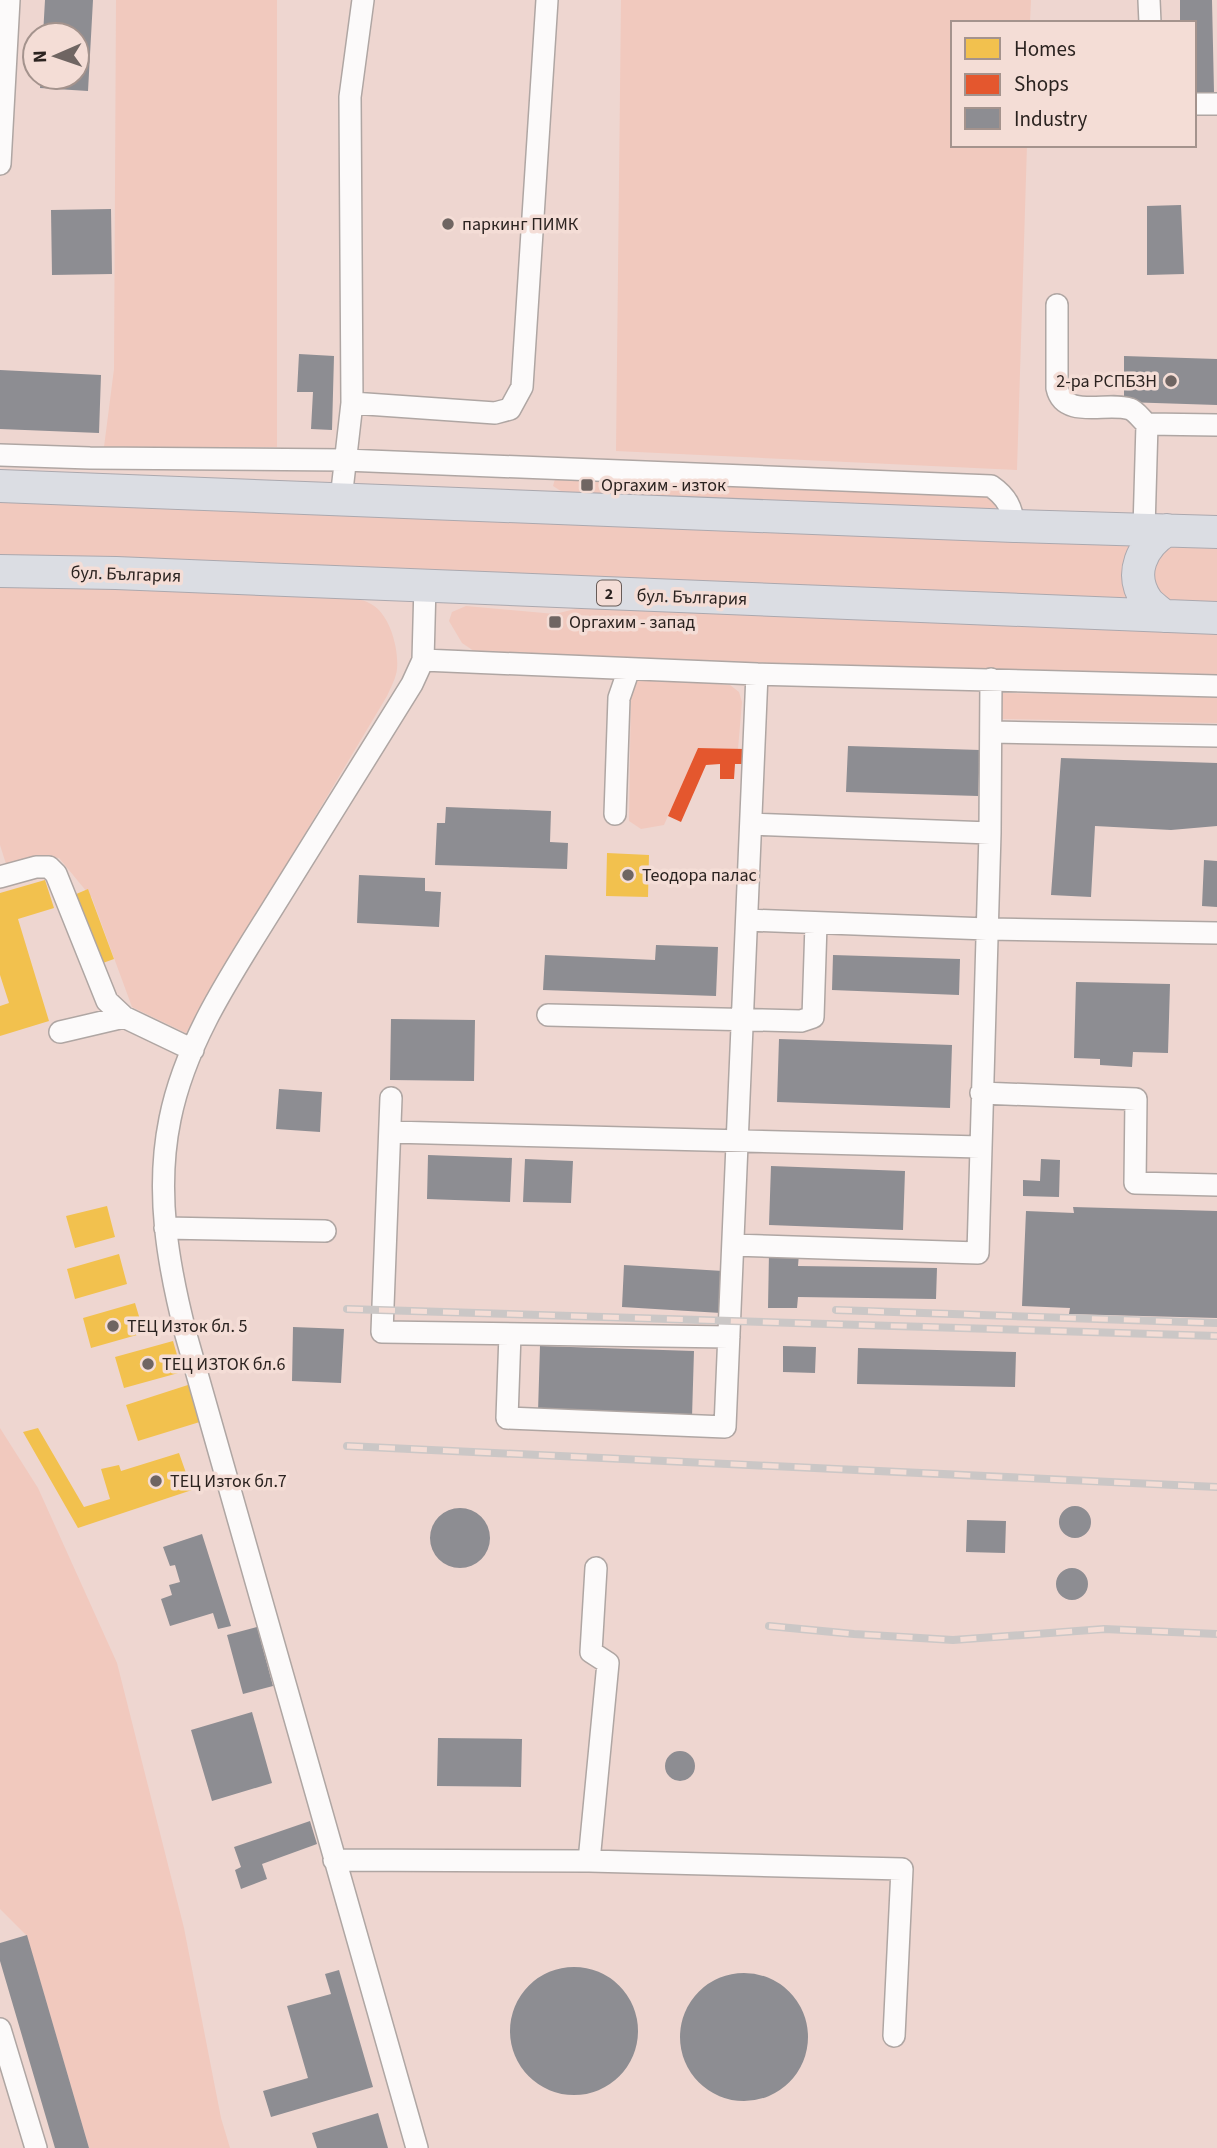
<svg xmlns="http://www.w3.org/2000/svg" width="1217" height="2148" viewBox="0 0 1217 2148" font-family="'Source Sans 3',sans-serif">
  <rect width="100%" height="100%" fill="#ede0dd"/>
  <path fill="#eed6d0" fill-rule="evenodd" d="M 0,0 L 1217,0 L 1217,2148 L 0,2148 ZM 953,23 L 1194,23 L 1194,145 L 953,145 ZM 35,35 L 77,35 L 77,77 L 35,77 Z"/>
  <path fill="#f1c9be" d="M 116,0 L 277,0 L 277,447 L 104,447 L 114,369 Z
    M 621,0 L 1031,0 L 1030,23 L 953,23 L 953,145 L 1027,145 L 1017,470 L 616,451 Z
    M 555,479 L 979,491 L 994,501 L 997,514 L 572,498 L 553,486 Z
    M 0,497 L 1132,543 L 1133,602 L 0,560 Z
    M 1172,547 L 1217,549 L 1217,604 L 1168,602 L 1152,584 C 1153,562 1151,557 1172,547 Z
    M 0,583 L 349,598 C 356,599 365,600 371,604 C 390,614 399,649 397,669 C 396,678 391,687 387,696 L 186,1033 L 132,1007 L 92,898 L 59,858 L 35,856 L 6,864 L 0,845 Z
    M 603,602 L 1019,619 L 1217,634 L 1217,674 L 766,666 L 477,653 L 462,643 L 449,621 L 452,612 L 466,606 L 555,614 Z
    M 643,679 L 730,685 L 739,692 L 742,702 L 738,749 L 698,748 L 664,825 L 641,829 L 629,821 L 631,689 L 634,681 Z
    M 998,693 L 1217,697 L 1217,723 L 999,719 Z
    M 0,1428 L 38,1488 L 117,1663 L 184,1928 L 221,2118 L 230,2148 L 89,2148 L 27,1936 L 0,1909 Z"/>
  <path fill="#f2c14e" d="M 607,853 L 649,855 L 648,897 L 606,896 Z
    M 45,880 L 54,908 L 18,919 L 49,1021 L 0,1036 L 0,1006 L 9,1003 L 0,975 L 0,893 Z
    M 88,889 L 114,959 L 100,964 L 74,895 Z
    M 107,1206 L 115,1237 L 75,1248 L 66,1216 Z
    M 119,1254 L 127,1284 L 75,1299 L 67,1269 Z
    M 135,1303 L 144,1333 L 91,1348 L 83,1318 Z
    M 173,1341 L 182,1372 L 124,1388 L 115,1357 Z
    M 191,1384 L 203,1421 L 138,1441 L 126,1405 Z
    M 38,1428 L 84,1507 L 110,1499 L 101,1469 L 119,1465 L 121,1471 L 179,1453 L 192,1490 L 78,1528 L 23,1432 Z"/>
  <path fill="#e4572e" d="M 698,748 L 745,749 L 745,764 L 735,764 L 734,779 L 720,779 L 720,764 L 706,765 L 681,822 L 668,816 Z"/>
  <path fill="#8d8d92" d="M 45,0 L 93,0 L 88,91 L 40,88 L 41,77 L 77,77 L 77,35 L 43,35 Z
    M 1180,0 L 1212,0 L 1214,92 L 1194,92 L 1194,23 L 1180,23 Z
    M 1181,205 L 1184,274 L 1147,275 L 1147,206 Z
    M 111,209 L 112,274 L 52,275 L 51,210 Z
    M 299,354 L 334,356 L 332,430 L 311,429 L 313,392 L 297,392 Z
    M 1124,356 L 1217,359 L 1217,405 L 1124,402 Z
    M 0,370 L 101,375 L 99,433 L 0,429 Z
    M 848,746 L 980,750 L 978,796 L 846,792 Z
    M 1061,758 L 1217,763 L 1217,826 L 1171,830 L 1095,826 L 1091,897 L 1051,895 Z
    M 446,807 L 551,811 L 550,842 L 568,843 L 567,869 L 435,865 L 437,823 L 445,823 Z
    M 1204,860 L 1217,861 L 1217,907 L 1202,906 Z
    M 359,875 L 425,878 L 425,891 L 441,892 L 439,927 L 357,923 Z
    M 656,945 L 718,947 L 716,996 L 543,990 L 545,955 L 655,960 Z
    M 833,955 L 960,959 L 959,995 L 832,990 Z
    M 1076,982 L 1170,984 L 1168,1053 L 1133,1052 L 1132,1067 L 1100,1065 L 1100,1059 L 1074,1058 Z
    M 391,1019 L 475,1020 L 474,1081 L 390,1080 Z
    M 779,1039 L 952,1045 L 950,1108 L 777,1102 Z
    M 279,1089 L 322,1092 L 320,1132 L 276,1129 Z
    M 428,1155 L 512,1158 L 510,1202 L 427,1199 Z
    M 525,1159 L 573,1161 L 571,1203 L 523,1202 Z
    M 1041,1159 L 1060,1160 L 1059,1197 L 1023,1196 L 1023,1180 L 1040,1181 Z
    M 771,1166 L 905,1171 L 903,1230 L 769,1225 Z
    M 1073,1207 L 1217,1211 L 1217,1318 L 1069,1314 L 1070,1308 L 1022,1306 L 1026,1211 L 1074,1213 Z
    M 769,1253 L 799,1254 L 798,1266 L 937,1268 L 936,1299 L 798,1297 L 797,1308 L 768,1308 Z
    M 624,1265 L 723,1271 L 721,1313 L 622,1307 Z
    M 293,1327 L 344,1329 L 341,1383 L 292,1381 Z
    M 540,1346 L 694,1351 L 692,1417 L 538,1412 Z
    M 783,1346 L 816,1347 L 815,1373 L 783,1372 Z
    M 858,1348 L 1016,1352 L 1015,1387 L 857,1384 Z
    M1059 1522a16 16 0 1 1 32 0a16 16 0 1 1-32 0Z
    M430 1538a30 30 0 1 1 60 0a30 30 0 1 1-60 0Z
    M 967,1520 L 1006,1521 L 1005,1553 L 966,1552 Z
    M 202,1534 L 231,1626 L 218,1629 L 213,1613 L 170,1626 L 161,1599 L 172,1595 L 169,1585 L 180,1582 L 175,1565 L 170,1566 L 163,1547 Z
    M1056 1584a16 16 0 1 1 32 0a16 16 0 1 1-32 0Z
    M 257,1627 L 273,1686 L 243,1694 L 227,1635 Z
    M 252,1712 L 272,1783 L 212,1801 L 191,1730 Z
    M 438,1738 L 522,1739 L 521,1787 L 437,1786 Z
    M665 1766a15 15 0 1 1 30 0a15 15 0 1 1-30 0Z
    M 310,1821 L 317,1844 L 262,1864 L 267,1879 L 241,1889 L 235,1870 L 241,1867 L 234,1847 Z
    M 27,1935 L 89,2148 L 55,2148 L 0,1961 L 0,1943 Z
    M510 2031a64 64 0 1 1 128 0a64 64 0 1 1-128 0Z
    M 339,1970 L 373,2087 L 271,2117 L 263,2091 L 308,2078 L 287,2006 L 331,1994 L 325,1974 Z
    M680 2037a64 64 0 1 1 128 0a64 64 0 1 1-128 0Z
    M 378,2113 L 388,2148 L 317,2148 L 312,2133 Z"/>
  <g fill="none" stroke-linecap="round" stroke-linejoin="round">
    <defs>
      <path id="minor" d="M 1149,0 L 1150,23
        M 1194,104 L 1217,104
        M 0,164 L 9,0
        M 1057,305 L 1057,388 C 1064,420 1108,401 1130,409 C 1136,411 1142,420 1147,424
        M 352,403 L 495,413 L 510,409 L 522,387 L 547,0
        M 0,455 L 90,458 L 345,460 L 991,486 C 1007,497 1012,508 1014,526
        M 341,499 L 352,403 L 350,97 L 363,0
        M 1144,529 L 1147,424 L 1217,425
        M 423,660 L 757,674 L 1217,686
        M 991,732 L 1217,736
        M 615,814 L 619,698 L 629,669
        M 751,824 L 990,833
        M 0,877 L 36,867 L 49,867 L 56,874 L 107,1001 L 124,1017 L 193,1050
        M 747,920 L 987,929 L 1217,933
        M 548,1015 L 801,1021 L 813,1017 L 816,924
        M 60,1032 L 124,1017
        M 981,1093 L 1136,1099 L 1135,1183 L 1217,1185
        M 391,1098 L 382,1332 L 729,1337
        M 390,1132 L 980,1147
        M 165,1228 L 325,1231
        M 733,1245 L 978,1253 L 990,833 L 991,679
        M 510,1334 L 507,1418 L 725,1427 L 757,674
        M 334,1860 L 589,1861 L 902,1869 L 894,2036
        M 589,1861 L 608,1663 L 591,1652 L 596,1568
        M 0,2029 L 36,2148
        M 417,2148 L 186,1335 C 168,1265 155,1192 170,1119 C 186,1039 235,969 277,901 C 322,829 367,756 412,684 L 423,660 L 425,585"/>
      <path id="highway" d="M 0,486 L 1014,526 L 1217,532
        M 0,571 L 116,573 L 1217,618
        M 1164,616 C 1158,611 1151,606 1147,601 C 1128,574 1142,545 1167,530"/>
    </defs>
    <use href="#minor" stroke="#afa6a3" stroke-width="24"/>
    <use href="#highway" stroke="#aba8ae" stroke-width="34"/>
    <use href="#minor" stroke="#fcfafa" stroke-width="21"/>
    <use href="#highway" stroke="#dbdde3" stroke-width="32"/>
    <defs>
      <path id="rail" d="M 347,1309 L 1217,1336
        M 836,1310 L 1217,1323
        M 347,1446 L 1217,1487
        M 769,1626 L 854,1634 L 953,1640 L 1104,1629 L 1217,1634"/>
    </defs>
    <use href="#rail" stroke="#cbc7c6" stroke-width="8"/>
    <use href="#rail" stroke="#f4ddd6" stroke-width="5" stroke-dasharray="16" stroke-linecap="butt"/>
  </g>
  <g fill="#6f6562" stroke="#f4ddd6" stroke-width="2.5">
    <circle cx="448" cy="224" r="7"/>
    <circle cx="1171" cy="381" r="7"/>
    <rect x="580" y="478" width="14" height="14" rx="3.5"/>
    <rect x="548" y="615" width="14" height="14" rx="3.5"/>
    <circle cx="628" cy="875" r="7"/>
    <circle cx="113" cy="1326" r="7"/>
    <circle cx="148" cy="1364" r="7"/>
    <circle cx="156" cy="1481" r="7"/>
  </g>
  <g text-anchor="middle" stroke-width="7" stroke-linejoin="round" paint-order="stroke">
    <rect fill="#f4ddd6" stroke="#675b57" stroke-width="2" x="597" y="580.5" width="24" height="25" rx="5"/>
    <g font-size="16" font-weight="bold" fill="#2b2320">
      <text x="609" y="599">2</text>
    </g>
    <g font-size="18" fill="#2b2320" stroke="#f4ddd6" text-anchor="start">
      <text x="462" y="230">паркинг ПИМК</text>
      <text x="1157" y="387" text-anchor="end">2-ра РСПБЗН</text>
      <text x="601" y="491">Оргахим - изток</text>
      <text x="569" y="628">Оргахим - запад</text>
      <text x="642" y="881">Теодора палас</text>
      <text x="127" y="1332">ТЕЦ Изток бл. 5</text>
      <text x="162" y="1370">ТЕЦ ИЗТОК бл.6</text>
      <text x="170" y="1487">ТЕЦ Изток бл.7</text>
    </g>
    <g font-size="18" fill="#2b2320" stroke="#f4ddd6">
      <text transform="translate(126 574) rotate(2)" y="6">бул. България</text>
      <text transform="translate(692 597) rotate(2)" y="6">бул. България</text>
    </g>
  </g>
  <rect x="951" y="21" width="245" height="126" fill="#f4ddd6" stroke="#a4938d" stroke-width="2"/>
  <rect x="965" y="38" width="35" height="21" fill="#f2c14e" stroke="#a4938d" stroke-width="2"/>
  <text x="1014" y="56" font-size="21" fill="#2b2320">Homes</text>
  <rect x="965" y="74" width="35" height="21" fill="#e4572e" stroke="#a4938d" stroke-width="2"/>
  <text x="1014" y="91" font-size="21" fill="#2b2320">Shops</text>
  <rect x="965" y="108" width="35" height="21" fill="#8d8d92" stroke="#a4938d" stroke-width="2"/>
  <text x="1014" y="126" font-size="21" fill="#2b2320">Industry</text>
  <g transform="translate(56 56) rotate(268)"><circle r="33" fill="#f4ddd6" stroke="#a4938d" stroke-width="2"/>
  <path d="M0-5L12 26L0 18L-12 26Z" fill="#6f6562"/>
  <text y="-10" font-size="19" font-weight="bold" text-anchor="middle" fill="#2b2320">N</text>
  </g>
</svg>
